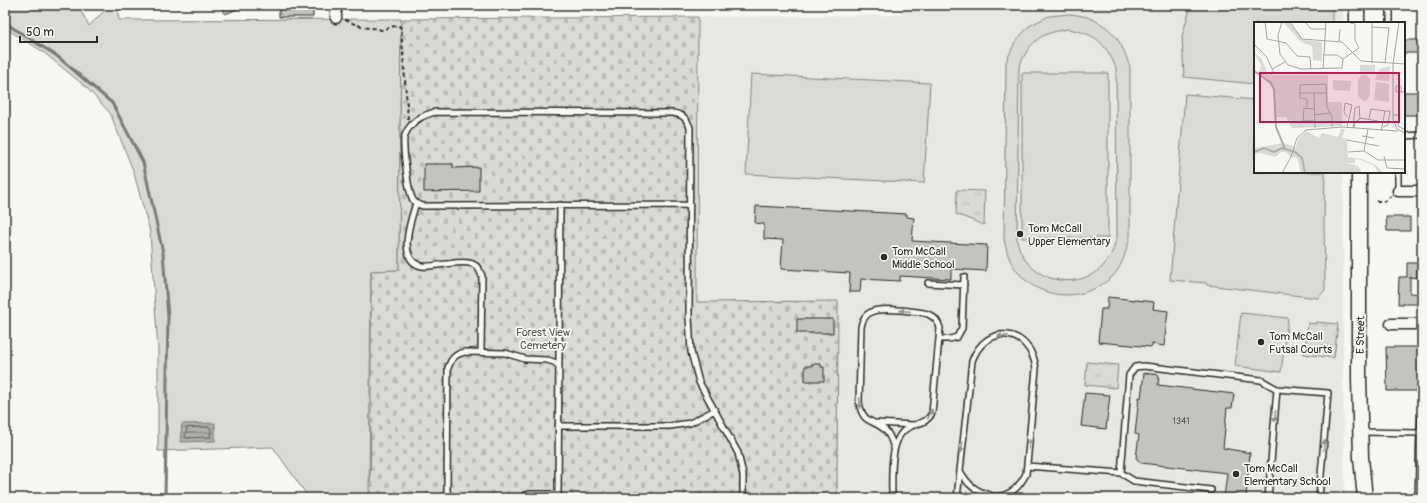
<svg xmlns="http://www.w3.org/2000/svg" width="1427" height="503" viewBox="0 0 1427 503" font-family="Pangolin,sans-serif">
  <defs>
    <pattern id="cemetery-stones" width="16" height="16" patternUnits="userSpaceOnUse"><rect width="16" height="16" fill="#d9d9d5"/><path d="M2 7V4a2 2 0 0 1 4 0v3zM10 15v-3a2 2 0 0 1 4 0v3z" fill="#babab7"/></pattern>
    <pattern id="park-tufts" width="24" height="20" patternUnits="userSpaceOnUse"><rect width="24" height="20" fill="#d9d9d5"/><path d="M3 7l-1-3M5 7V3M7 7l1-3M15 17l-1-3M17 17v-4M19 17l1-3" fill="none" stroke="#babab7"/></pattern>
    <pattern id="water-rules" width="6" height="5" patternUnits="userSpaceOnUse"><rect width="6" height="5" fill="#aeaeab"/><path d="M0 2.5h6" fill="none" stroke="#8e8e8b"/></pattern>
  </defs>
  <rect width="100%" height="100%" fill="#f6f6f2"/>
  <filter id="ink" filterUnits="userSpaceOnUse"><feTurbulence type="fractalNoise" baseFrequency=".025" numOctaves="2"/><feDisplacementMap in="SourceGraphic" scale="8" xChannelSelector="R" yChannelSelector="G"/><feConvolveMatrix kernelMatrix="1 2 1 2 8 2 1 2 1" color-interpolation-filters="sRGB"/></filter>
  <g filter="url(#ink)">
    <path fill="#e7e7e3" d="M 902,5 L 1343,5 L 1343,23 L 1255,23 L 1255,172 L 1343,172 L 1343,385 L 1345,498 L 837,498 L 838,301 L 697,302 L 698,17 L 902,15 Z"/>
    <path fill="#d9d9d5" stroke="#828280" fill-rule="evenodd" d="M 5,5 L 78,5 L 89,26 L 110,5 L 117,5 L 119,20 L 401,19 L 399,270 L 371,271 L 369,498 L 309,498 L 273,447 L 158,451 L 158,350 L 150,232 L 133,170 L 110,113 L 86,87 L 42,51 L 5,28 Z
      M 1055,5 L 1176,5 L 1176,7 Z
      M 1191,5 L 1332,5 L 1332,23 L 1255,23 L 1255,84 L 1184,77 L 1182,36 Z
      M 1070,14 C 1077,15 1086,16 1092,19 C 1115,29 1122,44 1130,67 L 1130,237 C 1126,251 1123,265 1113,276 C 1081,306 1030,300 1010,260 C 1007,254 1006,246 1004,240 L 1006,62 L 1015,42 L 1029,26 L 1049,16 ZM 1068,29 C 1096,34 1105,42 1116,68 L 1117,237 C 1114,248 1111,257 1104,265 C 1081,290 1037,284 1022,254 C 1019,250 1018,244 1017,240 L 1019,67 C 1030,41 1040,33 1068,29 Z
      M 1022,73 L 1108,73 L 1108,238 L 1022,238 Z
      M 751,74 L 930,83 L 924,183 L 746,174 Z
      M 1185,94 L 1255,100 L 1255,172 L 1325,172 L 1324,221 L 1325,290 L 1318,298 L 1207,285 L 1206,283 L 1170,280 Z
      M 1241,313 L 1288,318 L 1281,372 L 1235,366 Z"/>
    <path fill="url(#cemetery-stones)" stroke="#828280" d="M 698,17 L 697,302 L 838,301 L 837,498 L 370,498 L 371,414 L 371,271 L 399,270 L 401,19 Z"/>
    <path fill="url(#park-tufts)" stroke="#828280" d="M 957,190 L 985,191 L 984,225 L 956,214 Z
      M 1316,322 L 1338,324 L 1334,358 L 1304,354 L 1308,323 L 1316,324 Z
      M 1087,362 L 1118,365 L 1116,388 L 1085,385 Z"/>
    <path fill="url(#water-rules)" stroke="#7a7a78" d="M 215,423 L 215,441 L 180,442 L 182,424 Z"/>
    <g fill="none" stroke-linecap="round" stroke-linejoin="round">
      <path stroke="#5f5f5e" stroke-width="1" d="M 209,427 L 211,429 L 210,437 L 187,438 L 185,437 L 187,428 Z"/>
      <path stroke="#7a7a78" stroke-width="3" d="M 5,23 L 57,56 L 112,103 L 143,162 L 163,253 L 168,317 L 165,498"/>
    </g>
    <path fill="#c3c3c0" stroke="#2b2b2b" d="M 221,5 L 247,5 L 225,14 Z
      M 279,5 L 310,5 L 313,6 L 313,17 L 279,17 Z
      M 1404,40 L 1422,40 L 1422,53 L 1404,53 Z
      M 1404,92 L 1419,92 L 1419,115 L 1404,115 Z
      M 424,164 L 453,164 L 453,168 L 479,167 L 479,191 L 424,192 Z
      M 756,206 L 907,214 L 907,217 L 914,218 L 912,241 L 987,245 L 986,271 L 951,269 L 951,279 L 900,276 L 900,281 L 861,279 L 860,292 L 849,292 L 850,273 L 781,269 L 783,240 L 764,239 L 764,224 L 755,223 Z
      M 1386,217 L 1410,217 L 1410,231 L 1387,231 Z
      M 1407,263 L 1417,263 L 1417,278 L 1410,277 L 1410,293 L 1422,294 L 1422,304 L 1398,304 L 1399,277 L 1407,277 Z
      M 1108,297 L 1154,302 L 1153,309 L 1168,311 L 1164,346 L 1152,344 L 1152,347 L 1098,342 L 1101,309 L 1107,309 Z
      M 797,319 L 833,319 L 833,333 L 797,333 Z
      M 1386,347 L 1422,347 L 1422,391 L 1387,391 Z
      M 812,364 L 821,364 L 821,367 L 824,367 L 824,381 L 805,381 L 805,366 L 812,366 Z
      M 1144,373 L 1159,375 L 1158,385 L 1234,394 L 1232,408 L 1227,408 L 1223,448 L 1250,453 L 1246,498 L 1224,498 L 1227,473 L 1141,463 L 1136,458 L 1139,435 L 1135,434 L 1139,397 L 1141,398 Z
      M 1085,393 L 1110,395 L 1106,429 L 1081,426 Z"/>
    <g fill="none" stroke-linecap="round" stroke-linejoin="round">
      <defs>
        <path id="service" d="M 1390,5 L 1390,23
          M 1404,136 L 1422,135
          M 1398,172 L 1398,191
          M 416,203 C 411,219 396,261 422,266 C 429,267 438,265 446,264 C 454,263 465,261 473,264 C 478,266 480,271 482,276 L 481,351
          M 690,205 L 423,206 C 419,205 416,204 413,200 C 408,192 403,149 404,139 C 405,135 407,130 409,128 C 416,118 425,115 435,112 L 672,113 C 682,114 687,118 690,128 L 689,317 L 691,352 L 699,382 L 738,453 L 743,475 L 743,498
          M 928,283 L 964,285
          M 939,339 L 950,339 L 957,337 L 962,328 L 964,277
          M 876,423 L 914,425
          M 558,426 L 670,426 L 690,423 L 715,410
          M 1361,432 L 1420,433 L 1418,498
          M 1420,433 L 1422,406
          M 1027,466 L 1121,473 L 1134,481 L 1211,490
          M 960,471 C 967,484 975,491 990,495
          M 1121,473 L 1129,375 L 1135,367 L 1144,366 L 1261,380 L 1277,389
          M 450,498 L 447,491 L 448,368 C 451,359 455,354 465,352 L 505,353 L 525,359 L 547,360 L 554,362 L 559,366
          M 518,498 L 529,494 L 558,494
          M 558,498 L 560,205
          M 892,498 C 892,480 889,440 906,429 C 916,422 926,425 932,413 L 940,328 C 938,321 935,317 928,314 C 917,311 881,307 871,312 C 865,315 862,320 861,327 L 859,402 C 863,426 874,418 886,431 C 890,435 892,442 894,448
          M 957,498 L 972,361 C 986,322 1031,328 1036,369 L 1026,474 C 1020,485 1013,494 1000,496 C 994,497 990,495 985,498
          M 1268,498 L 1277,389 L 1328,393 L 1319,498"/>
        <path id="minor" d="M 336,18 L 336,5
          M 1398,191 L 1422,191
          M 1391,324 L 1422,324"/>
        <path id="secondary" d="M 1357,5 L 1357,23
          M 1359,172 L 1359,378 L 1361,458 L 1365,498"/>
      </defs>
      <use href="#service" stroke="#2b2b2b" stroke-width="8"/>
      <use href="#minor" stroke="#2b2b2b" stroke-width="13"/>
      <use href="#secondary" stroke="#2b2b2b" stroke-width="17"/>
      <path stroke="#2b2b2b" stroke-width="2" stroke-dasharray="4 3" stroke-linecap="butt" d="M 345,20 C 351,22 355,25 361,26 C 368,29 374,27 381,30 L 398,25 L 401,28 L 408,119
        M 1376,201 L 1385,201 L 1391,196"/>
      <use href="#service" stroke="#f6f6f2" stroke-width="5"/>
      <use href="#minor" stroke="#f6f6f2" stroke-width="10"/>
      <use href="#secondary" stroke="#f6f6f2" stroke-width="14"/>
    </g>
    <defs><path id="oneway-solid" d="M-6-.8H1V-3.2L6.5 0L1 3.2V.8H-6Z"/></defs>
    <g fill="#90908e">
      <use href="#oneway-solid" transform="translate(905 311) rotate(-176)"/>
      <use href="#oneway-solid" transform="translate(1003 336) rotate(178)"/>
      <use href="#oneway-solid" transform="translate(860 403) rotate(83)"/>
      <use href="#oneway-solid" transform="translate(930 414) rotate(-65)"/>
      <use href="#oneway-solid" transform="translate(1275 416) rotate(95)"/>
      <use href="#oneway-solid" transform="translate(1029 445) rotate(-84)"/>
      <use href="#oneway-solid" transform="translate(1324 445) rotate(-85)"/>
      <use href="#oneway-solid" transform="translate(962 447) rotate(96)"/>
    </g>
  </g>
  <g fill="#2b2b2b" stroke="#f6f6f2" stroke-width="1.5">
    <circle cx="1020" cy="234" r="4"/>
    <circle cx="884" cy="257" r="4"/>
    <circle cx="1261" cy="342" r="4"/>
    <circle cx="1236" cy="474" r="4"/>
  </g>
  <g text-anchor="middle" stroke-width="3.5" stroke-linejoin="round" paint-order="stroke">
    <g font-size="9" fill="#515150">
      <text x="1181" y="424">1341</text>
    </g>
    <g font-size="11" fill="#2b2b2b" stroke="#f6f6f2" text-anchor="start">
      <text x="1028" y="232">Tom McCall<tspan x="1028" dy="13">Upper Elementary</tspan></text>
      <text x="892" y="255">Tom McCall<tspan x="892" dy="13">Middle School</tspan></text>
      <text x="1269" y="340">Tom McCall<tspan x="1269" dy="13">Futsal Courts</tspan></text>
      <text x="1244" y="472">Tom McCall<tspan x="1244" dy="13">Elementary School</tspan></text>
    </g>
    <g font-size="11" fill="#565656" stroke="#f6f6f2">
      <text x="543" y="336">Forest View<tspan x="543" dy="13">Cemetery</tspan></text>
    </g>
    <g font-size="11" fill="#2b2b2b" stroke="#f6f6f2">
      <text transform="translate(1360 335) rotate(-89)" y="4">E Street</text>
    </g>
  </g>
  <g transform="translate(1254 22)">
    <rect width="151" height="151" fill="#f6f6f2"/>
    <path d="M 0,31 L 8,37 L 14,53 L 17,51 L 18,53 L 45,53 L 42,106 L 38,106 L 32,95 L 21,95 L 19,68 L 14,59 L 2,51 L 6,48 L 7,43 ZM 106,43 L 121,43 L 121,52 L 106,51 ZM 136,44 L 135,59 L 121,58 L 125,47 ZM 108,53 L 112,53 L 116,57 L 116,74 L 111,80 L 104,74 L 104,57 ZM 79,58 L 97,59 L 96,69 L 79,68 ZM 122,60 L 135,62 L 135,80 L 120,78 ZM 87,107 L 91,107 L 88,116 L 93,117 L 94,151 L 56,151 L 49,128 L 42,125 L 44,117 L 52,109 L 65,116 L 68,111 L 84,115 Z" fill="#d9d9d5"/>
    <path d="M 30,121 L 49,128 L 56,151 L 47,151 L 43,136 L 36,135 L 32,130 L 27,130 L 21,135 L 7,131 L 0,132 L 0,126 Z" fill="#d9d9d5"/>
    <path d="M 93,141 L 104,144 L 108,151 L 94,151 Z" fill="#d9d9d5"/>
    <path d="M 45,53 L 74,53 L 74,80 L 88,80 L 88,104 L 42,106 Z" fill="#d9d9d5"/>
    <path d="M 29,0 L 35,0 L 49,18 L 68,20 L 68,39 L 59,38 L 58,24 L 47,20 ZM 93,135 L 108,137 L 122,143 L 129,151 L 125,151 L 119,143 L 107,138 L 101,137 L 101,141 L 93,141 Z" fill="#d9d9d5"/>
    <path fill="none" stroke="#aeaeab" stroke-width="2" d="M 0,49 L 17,61 L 20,67 L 22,105 L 31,127M 0,130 L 10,126 L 20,130 L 28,126 L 41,130 L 48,136 L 51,151"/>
    <path fill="none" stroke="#a5a5a2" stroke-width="1" d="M 11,0 L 13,17 L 32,21 L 43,34 L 56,35 L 57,47M 28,0 L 24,13 L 26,32 L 34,43 L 47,47 L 88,46 L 89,37 L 105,26 L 101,18 L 101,2 L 93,0M 36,0 L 48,17 L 88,20 L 107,39 L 151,42M 51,0 L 57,7 L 72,7M 145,0 L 139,42 L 139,97 L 143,107 L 151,111M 118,5 L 135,6 L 131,41M 85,19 L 86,7M 0,22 L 12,34 L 20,51M 69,33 L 83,33 L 89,37M 118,41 L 118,0M 18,47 L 31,40M 69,47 L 72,0M 147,70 L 147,64 L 142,64 L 142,70 L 151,70M 46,71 L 73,71M 60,71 L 61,106M 53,85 L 53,77 L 46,76 L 46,63 L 72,62 L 73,85 L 78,95 L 78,105M 60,93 L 76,91M 139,93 L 145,93 L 144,104 L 151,108M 106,96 L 124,99M 115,97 L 117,87 L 131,89M 60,99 L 49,99 L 50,86 L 60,87M 93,105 L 98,83 L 91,81 L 90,90 L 93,95M 99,106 L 101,86 L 105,84 L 106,97 L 101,100 L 100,106M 127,109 L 131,89 L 136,89 L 134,103 L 129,105M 108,114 L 120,116M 93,118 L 125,124M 110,129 L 124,138 L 151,138M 110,129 L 114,107M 94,130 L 110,129M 130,134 L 133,146 L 151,147M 28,151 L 37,135 L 43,116 L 52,108 L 88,105 L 144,109"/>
    <path fill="#c2185b" fill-opacity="0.15" stroke="#c2185b" stroke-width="2" d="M 6,51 L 145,51 L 145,100 L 6,100 Z"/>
    <rect width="151" height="151" fill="none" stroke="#2b2b2b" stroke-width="2"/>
  </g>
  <rect width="1427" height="503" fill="none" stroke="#f6f6f2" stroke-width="20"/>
  <rect x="10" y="10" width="1407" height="483" fill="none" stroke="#2b2b2b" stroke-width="1.5" filter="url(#ink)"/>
  <path d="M20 36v6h77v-6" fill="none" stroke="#2b2b2b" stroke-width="2"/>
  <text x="26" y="36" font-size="12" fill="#2b2b2b" stroke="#f6f6f2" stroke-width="3" paint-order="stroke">50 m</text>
</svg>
